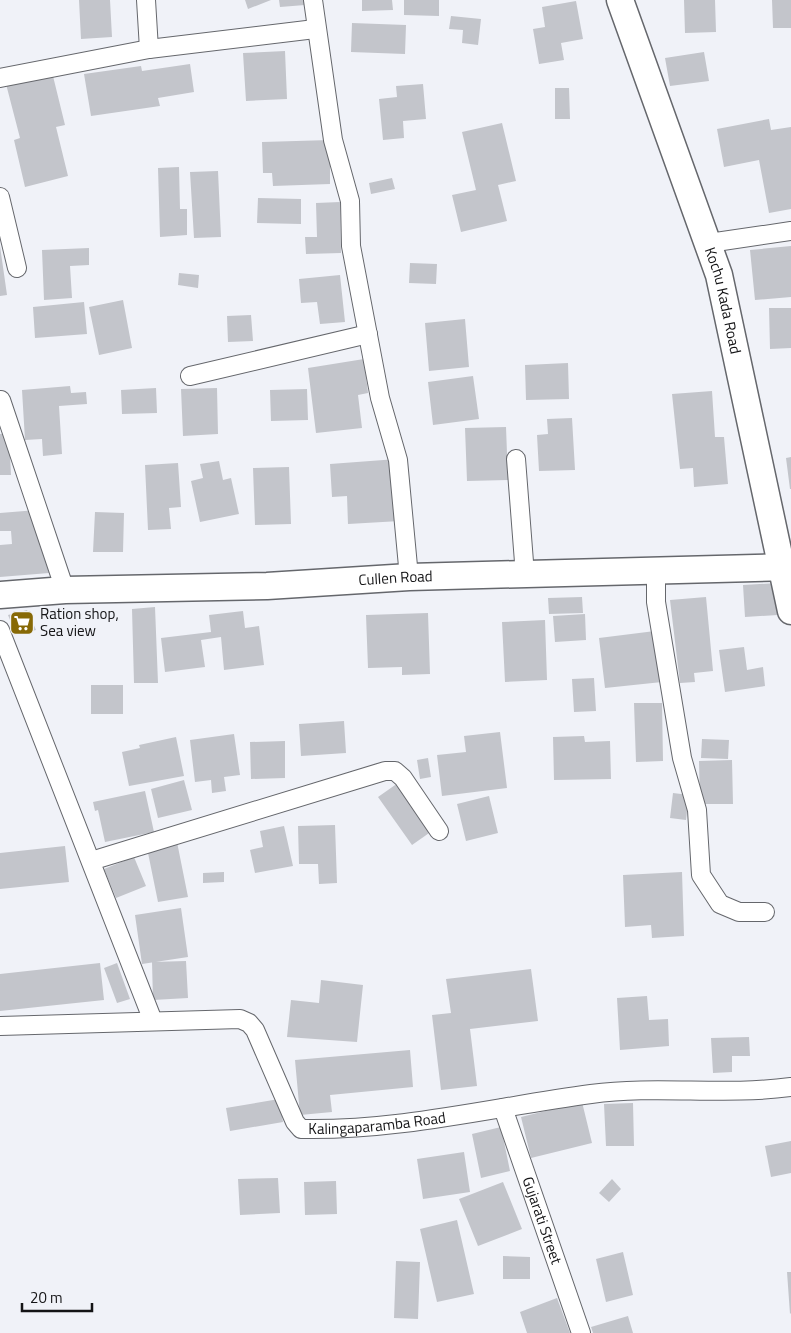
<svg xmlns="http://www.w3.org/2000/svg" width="791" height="1333" viewBox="0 0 791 1333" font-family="'Titillium Web',sans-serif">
  <rect width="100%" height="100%" fill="#f0f2f8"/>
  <path fill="#c3c5cb" d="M 79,0 L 110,0 L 112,37 L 81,39 Z
    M 245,0 L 271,0 L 248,9 Z
    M 279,0 L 305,0 L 305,5 L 280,7 Z
    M 362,0 L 392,0 L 393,10 L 362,11 Z
    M 404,0 L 439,0 L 439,16 L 404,15 Z
    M 684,0 L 715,0 L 716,32 L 685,33 Z
    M 772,0 L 791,0 L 791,28 L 773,28 Z
    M 576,1 L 583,39 L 561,43 L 564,60 L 539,64 L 533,29 L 545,27 L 542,7 Z
    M 451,16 L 481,19 L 478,45 L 462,43 L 463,30 L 449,29 Z
    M 352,23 L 406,25 L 405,54 L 351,52 Z
    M 285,51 L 287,99 L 246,101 L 243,53 Z
    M 704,52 L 709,81 L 670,86 L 665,58 Z
    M 190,64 L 194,92 L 158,98 L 160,106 L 91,116 L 84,74 L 141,66 L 142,71 Z
    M 52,72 L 65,125 L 56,127 L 68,176 L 25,187 L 14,140 L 20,138 L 6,84 Z
    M 423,84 L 426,119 L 403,121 L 404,138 L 383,140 L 379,99 L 397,97 L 396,86 Z
    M 555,88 L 569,88 L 570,119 L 555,119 Z
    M 769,119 L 771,130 L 791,127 L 791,209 L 769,213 L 759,160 L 724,167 L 717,129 Z
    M 502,123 L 516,181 L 498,185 L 507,221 L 461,232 L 452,195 L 476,190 L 462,132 Z
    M 330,140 L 330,184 L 273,186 L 272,173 L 263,173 L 262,142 Z
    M 179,167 L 180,209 L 187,209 L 187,235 L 160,237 L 158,168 Z
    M 218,171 L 221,237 L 194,238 L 190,172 Z
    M 392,178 L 395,189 L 371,194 L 369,183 Z
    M 258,198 L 301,199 L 301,224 L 257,223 Z
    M 340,202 L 341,253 L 306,254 L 305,237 L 317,237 L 316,203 Z
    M 0,246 L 7,295 L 0,296 Z
    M 791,246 L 791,297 L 755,300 L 750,250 Z
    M 89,248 L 89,265 L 70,266 L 72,298 L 44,300 L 42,250 Z
    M 410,263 L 437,264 L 436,284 L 409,283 Z
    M 179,273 L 199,275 L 198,288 L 178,285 Z
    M 340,275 L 345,322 L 320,324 L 317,302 L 301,303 L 299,279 Z
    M 123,300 L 132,348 L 99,355 L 89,307 Z
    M 84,302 L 87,334 L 35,338 L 33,307 Z
    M 769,308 L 791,308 L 791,348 L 770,349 Z
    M 251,315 L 253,341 L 228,342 L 227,316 Z
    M 465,319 L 469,367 L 429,371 L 425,323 Z
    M 364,359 L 368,393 L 358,395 L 362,428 L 316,433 L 308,368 Z
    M 568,363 L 569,399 L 526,400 L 525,365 Z
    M 473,376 L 479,419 L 433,425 L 428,382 Z
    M 70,386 L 71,393 L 86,392 L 87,404 L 59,406 L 62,454 L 43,456 L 42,439 L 25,440 L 22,390 Z
    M 156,388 L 157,413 L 122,414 L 121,390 Z
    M 217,388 L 218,434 L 183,436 L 181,389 Z
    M 307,389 L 308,420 L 271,421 L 270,390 Z
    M 712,391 L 715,437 L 724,437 L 728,484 L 694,487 L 693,468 L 680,469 L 672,394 Z
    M 572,418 L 575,470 L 539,471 L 537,435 L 548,434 L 547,419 Z
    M 506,427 L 508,480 L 467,481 L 465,428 Z
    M 9,433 L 11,475 L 0,475 L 0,434 Z
    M 791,457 L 791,489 L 790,489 L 786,458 Z
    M 397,459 L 400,521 L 348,524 L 347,496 L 332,497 L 330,464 Z
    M 219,461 L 223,480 L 231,478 L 239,514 L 200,522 L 191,481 L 203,478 L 200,464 Z
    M 178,463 L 181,507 L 169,508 L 171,529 L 148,530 L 145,465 Z
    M 289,467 L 291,524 L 255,525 L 253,468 Z
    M 37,510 L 40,547 L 47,547 L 49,573 L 0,577 L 0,545 L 12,544 L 11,531 L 0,531 L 0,513 Z
    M 95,512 L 124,513 L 123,552 L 93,552 Z
    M 777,583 L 778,615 L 745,617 L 743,585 Z
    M 582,597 L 583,613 L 549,614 L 548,598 Z
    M 706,597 L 713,671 L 694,673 L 695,682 L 680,683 L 670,600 Z
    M 155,607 L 158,683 L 134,683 L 132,609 Z
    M 27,610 L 36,630 L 16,635 L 8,615 Z
    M 243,611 L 245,628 L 259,626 L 264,665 L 224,670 L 221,637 L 201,640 L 205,667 L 165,672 L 161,638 L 211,632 L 209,615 Z
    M 428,613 L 430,674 L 402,675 L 402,667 L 368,668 L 366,615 Z
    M 585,614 L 586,640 L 555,642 L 553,616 Z
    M 545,620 L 547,680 L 505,682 L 502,622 Z
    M 655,631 L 662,682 L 605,688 L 599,638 Z
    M 744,647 L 747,670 L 763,667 L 765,686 L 725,692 L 719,650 Z
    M 594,678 L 596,711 L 574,712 L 572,679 Z
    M 91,685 L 123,685 L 123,714 L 91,714 Z
    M 634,703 L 662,703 L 663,761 L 636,762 Z
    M 344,721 L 346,753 L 301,756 L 299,724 Z
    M 500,732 L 507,788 L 442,796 L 437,755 L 466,752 L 464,736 Z
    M 234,734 L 240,775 L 224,777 L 226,791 L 212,793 L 211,780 L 195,782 L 190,740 Z
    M 584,736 L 585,742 L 610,741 L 611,779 L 554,780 L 553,737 Z
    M 176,737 L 184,776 L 129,786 L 122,752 L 140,748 L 139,745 Z
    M 702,739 L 729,740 L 728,759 L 701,758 Z
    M 285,741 L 285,778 L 251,779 L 250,742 Z
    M 428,758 L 431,777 L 420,779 L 417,760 Z
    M 732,760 L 733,804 L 700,804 L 699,761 Z
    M 184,780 L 192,810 L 158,818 L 151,789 Z
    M 398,783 L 432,831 L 412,845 L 378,797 Z
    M 145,791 L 154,832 L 105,842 L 98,810 L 95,811 L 93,802 Z
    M 673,793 L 689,795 L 686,820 L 670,818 Z
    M 489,796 L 498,833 L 466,841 L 457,804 Z
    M 335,825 L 337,883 L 319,884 L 318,864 L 299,864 L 298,826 Z
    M 284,826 L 293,866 L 255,873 L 250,850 L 263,847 L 260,831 Z
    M 177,842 L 188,897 L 158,902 L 147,848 Z
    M 65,846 L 69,882 L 0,889 L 0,853 Z
    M 134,857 L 146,886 L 116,898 L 104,869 Z
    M 224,872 L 224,882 L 203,883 L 203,873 Z
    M 682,872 L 684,936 L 652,938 L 651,925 L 625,927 L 623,875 Z
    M 181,908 L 188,957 L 142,964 L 135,915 Z
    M 186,961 L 188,998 L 153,1000 L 152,962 Z
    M 100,963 L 104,1000 L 0,1011 L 0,974 Z
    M 117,963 L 130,999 L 117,1003 L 104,968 Z
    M 531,969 L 538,1021 L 470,1029 L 477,1086 L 441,1090 L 432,1015 L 451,1013 L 446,979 Z
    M 321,980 L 363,985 L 357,1042 L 287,1037 L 291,1000 L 319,1003 Z
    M 647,996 L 649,1020 L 668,1019 L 669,1046 L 620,1050 L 617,998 Z
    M 749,1037 L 750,1056 L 732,1056 L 732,1072 L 713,1073 L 711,1038 Z
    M 410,1050 L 413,1087 L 330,1095 L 332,1112 L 300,1115 L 295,1060 Z
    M 279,1099 L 283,1122 L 230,1131 L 226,1108 Z
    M 582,1102 L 592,1143 L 531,1158 L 521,1117 Z
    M 633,1103 L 634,1146 L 606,1146 L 604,1104 Z
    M 501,1127 L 510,1171 L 481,1178 L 472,1134 Z
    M 791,1141 L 791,1173 L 771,1177 L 765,1146 Z
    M 464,1152 L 470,1192 L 423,1199 L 417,1159 Z
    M 278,1178 L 280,1213 L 240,1215 L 238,1179 Z
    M 612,1179 L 621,1189 L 609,1202 L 599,1193 Z
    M 336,1181 L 337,1214 L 305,1215 L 304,1182 Z
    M 503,1182 L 522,1229 L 478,1246 L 459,1199 Z
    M 457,1220 L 474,1294 L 437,1302 L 420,1229 Z
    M 623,1252 L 633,1295 L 606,1302 L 596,1259 Z
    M 503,1256 L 530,1257 L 530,1279 L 503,1279 Z
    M 396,1261 L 420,1262 L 418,1319 L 394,1318 Z
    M 787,1272 L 791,1272 L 791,1313 L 790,1314 Z
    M 557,1298 L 570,1333 L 527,1333 L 520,1312 Z
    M 628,1316 L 633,1333 L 593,1333 L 591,1327 Z"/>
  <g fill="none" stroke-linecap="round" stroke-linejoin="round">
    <defs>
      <g id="street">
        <path d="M 146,0 L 149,49"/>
        <path d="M 313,0 L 333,140 L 350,201 L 351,246 L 380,398 L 398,460 L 409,577"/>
        <path d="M 0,78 L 149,49 L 315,29"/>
        <path d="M 0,197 L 17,268"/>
        <path d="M 709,243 L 791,231"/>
        <path d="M 190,376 L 368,334"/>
        <path d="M 1,400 L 65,590"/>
        <path d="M 516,459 L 525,575"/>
        <path d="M 656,571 L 656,602 L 682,758 L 697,810 L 701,875 L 720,904 L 739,912 L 765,912"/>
        <path d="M 0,630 L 153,1021"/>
        <path d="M 91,861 L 385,771 L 395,771 L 403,778 L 439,831"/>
        <path id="s1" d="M 0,1026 L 240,1019 L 249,1023 L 255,1030 L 295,1122 L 301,1129 C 400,1131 494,1107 591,1094 C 657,1085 724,1096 791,1087"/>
        <path id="s2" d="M 503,1108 L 581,1333"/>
      </g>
      <g id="secondary">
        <path id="s3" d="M 620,0 L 719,275 L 791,611"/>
        <path id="s4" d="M 0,595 L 65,590 L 267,586 L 409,577 L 791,567"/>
      </g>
    </defs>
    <use href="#street" stroke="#65676c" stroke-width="20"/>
    <use href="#secondary" stroke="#65676c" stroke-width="29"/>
    <use href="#street" stroke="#fff" stroke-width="18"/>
    <use href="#secondary" stroke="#fff" stroke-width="26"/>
  </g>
  <defs>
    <symbol id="supermarket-square" viewBox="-11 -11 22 22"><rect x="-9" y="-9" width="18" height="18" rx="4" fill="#876906" stroke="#f0f2f8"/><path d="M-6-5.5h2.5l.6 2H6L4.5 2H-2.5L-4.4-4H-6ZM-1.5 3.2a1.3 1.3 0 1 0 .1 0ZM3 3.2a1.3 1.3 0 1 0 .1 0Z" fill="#fff"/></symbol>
  </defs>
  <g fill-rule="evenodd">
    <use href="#supermarket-square" x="8" y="609" width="28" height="28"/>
  </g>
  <g text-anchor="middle" stroke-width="4" stroke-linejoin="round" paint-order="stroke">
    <g font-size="15" fill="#141416" stroke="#f0f2f8">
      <text dy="5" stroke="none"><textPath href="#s3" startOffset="318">Kochu Kada Road</textPath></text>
      <text dy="5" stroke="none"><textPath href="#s4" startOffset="396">Cullen Road</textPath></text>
      <text dy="5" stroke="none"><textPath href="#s1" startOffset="445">Kalingaparamba Road</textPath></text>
      <text dy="5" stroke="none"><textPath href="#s2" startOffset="119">Gujarati Street</textPath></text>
    </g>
    <g font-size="15" fill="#141416" stroke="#f0f2f8" text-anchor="start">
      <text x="40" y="619">Ration shop,<tspan x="40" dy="17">Sea view</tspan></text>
    </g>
  </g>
  <path d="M22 1303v8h70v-8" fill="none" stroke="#141416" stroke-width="2.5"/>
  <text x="30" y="1303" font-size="15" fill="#141416" stroke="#f0f2f8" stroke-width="4" paint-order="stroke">20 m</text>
</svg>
